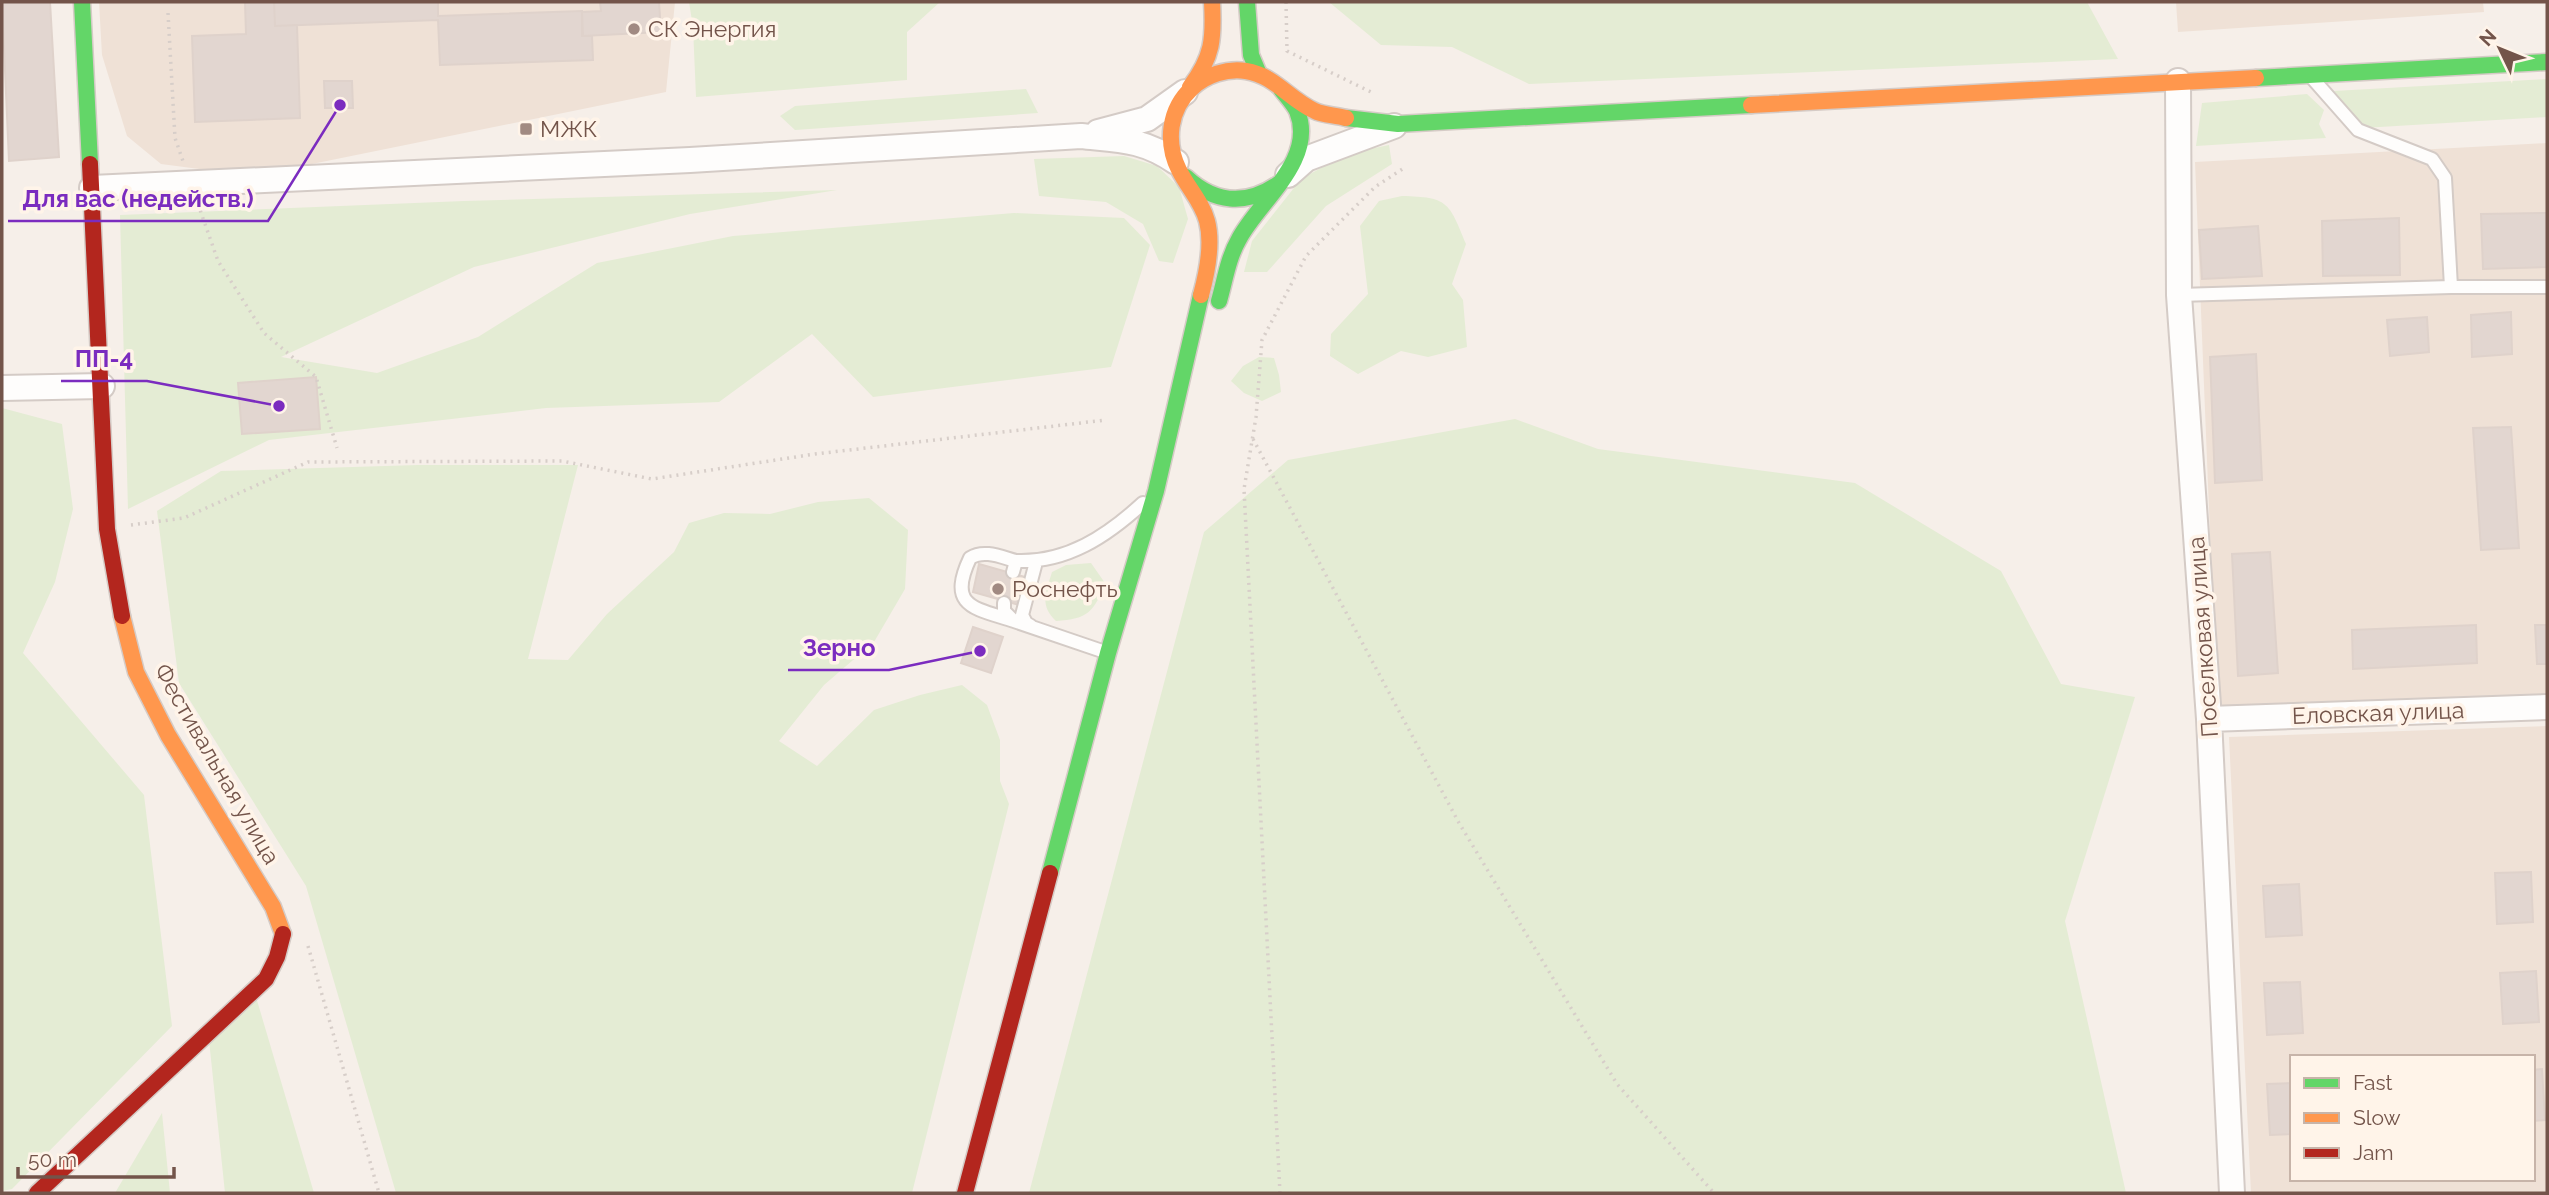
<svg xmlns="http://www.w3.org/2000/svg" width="2549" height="1195" viewBox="0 0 2549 1195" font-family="Raleway,sans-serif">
  <rect width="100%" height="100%" fill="#f6efe9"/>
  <path fill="#efe1d6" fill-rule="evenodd" d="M 99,2 L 675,2 L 666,92 L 253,176 L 161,164 L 127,136 L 102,55 Z
    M 2176,2 L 2483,2 L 2484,12 L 2178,32 Z
    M 2547,143 L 2547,694 L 2217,708 L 2195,162 Z
    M 2547,726 L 2547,1193 L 2251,1193 L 2229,737 ZM 2292,1057 L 2533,1057 L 2533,1179 L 2292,1179 Z"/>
  <path fill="#e4ecd4" d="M 689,2 L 940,2 L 907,32 L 907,80 L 696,97 L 693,27 Z
    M 1329,2 L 2087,2 L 2118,59 L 1529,84 L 1452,47 L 1381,45 Z
    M 2547,79 L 2547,117 L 2363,128 L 2334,91 Z
    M 1026,89 L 1038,113 L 795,130 L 780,116 L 795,106 Z
    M 2307,94 L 2324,110 L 2319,124 L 2326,138 L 2196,146 L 2202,103 Z
    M 1389,145 L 1392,164 L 1326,206 L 1267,272 L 1244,272 L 1252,241 L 1301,179 L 1346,154 Z
    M 1124,156 L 1157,166 L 1179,187 L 1188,219 L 1173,263 L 1159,261 L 1143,224 L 1106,202 L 1039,196 L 1034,159 Z
    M 837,190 L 690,214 L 474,267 L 281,357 L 377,373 L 478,337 L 597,263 L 733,236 L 1014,213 L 1124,218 L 1150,245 L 1111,367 L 873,397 L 812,334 L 719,402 L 546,408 L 269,440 L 128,509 L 120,215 L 464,201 Z
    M 1402,196 C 1448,197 1449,202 1466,244 L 1452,284 L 1463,300 L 1467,347 L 1428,357 L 1401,351 L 1358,374 L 1330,356 L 1331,334 L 1368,294 L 1360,226 L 1379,201 Z
    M 1259,357 L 1274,358 L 1279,375 L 1281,392 L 1262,401 L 1244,393 L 1231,381 L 1243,366 Z
    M 2,408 L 62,424 L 73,509 L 55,582 L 23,653 L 144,795 L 172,1026 L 12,1189 L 2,1191 Z
    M 1515,419 L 1598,449 L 1855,483 L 2001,571 L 2061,684 L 2135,697 L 2065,921 L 2126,1193 L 1029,1193 L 1204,532 L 1288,460 Z
    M 418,465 L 578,465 L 528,659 L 568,660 L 607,614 L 674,552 L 689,523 L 724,513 L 770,514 L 818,502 L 869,498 L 908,530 L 905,589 L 874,642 L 824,685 L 779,741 L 817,766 L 874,710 L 920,695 L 962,685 L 987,705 L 1000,740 L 1000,781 L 1009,804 L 912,1193 L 396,1193 L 306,886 L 179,683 L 157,511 L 221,471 Z
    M 1091,563 L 1105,583 C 1094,612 1088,619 1056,621 C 1039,605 1046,592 1052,572 L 1066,565 Z
    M 256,997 L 314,1193 L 225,1193 L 209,1040 Z
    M 162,1113 L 170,1193 L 115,1193 Z"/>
  <path fill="#e2d6d0" stroke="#dfd2cb" stroke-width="2" d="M 2,2 L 50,2 L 59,157 L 9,161 Z
    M 245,2 L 274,2 L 275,26 L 297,25 L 300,118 L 195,122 L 192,36 L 246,34 Z
    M 274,2 L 438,2 L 438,16 L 582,11 L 582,36 L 592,36 L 593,60 L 440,65 L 438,20 L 275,26 Z
    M 600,2 L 659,2 L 661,32 L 583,36 L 582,12 L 601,11 Z
    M 324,81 L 352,81 L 353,108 L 325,108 Z
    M 2547,213 L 2547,267 L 2483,269 L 2481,214 Z
    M 2399,218 L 2400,275 L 2323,276 L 2322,221 Z
    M 2258,226 L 2262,276 L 2202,279 L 2199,230 Z
    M 2511,312 L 2512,354 L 2472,357 L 2471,315 Z
    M 2427,317 L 2429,352 L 2390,356 L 2387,320 Z
    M 2256,354 L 2262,480 L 2215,483 L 2210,357 Z
    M 316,377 L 320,429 L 242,434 L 238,383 Z
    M 2511,427 L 2519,548 L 2481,550 L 2473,428 Z
    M 2270,552 L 2278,673 L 2238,676 L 2232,554 Z
    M 979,564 L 1025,577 L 1019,605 L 973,592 Z
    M 2476,625 L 2477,663 L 2353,669 L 2352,630 Z
    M 2535,625 L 2547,625 L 2547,664 L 2537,664 Z
    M 973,627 L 1003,637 L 991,673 L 961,663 Z
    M 2531,872 L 2533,922 L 2497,924 L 2495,873 Z
    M 2299,884 L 2302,935 L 2266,937 L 2263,886 Z
    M 2536,971 L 2539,1022 L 2503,1024 L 2500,973 Z
    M 2300,982 L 2303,1033 L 2267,1035 L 2264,983 Z
    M 2542,1069 L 2545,1120 L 2533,1121 L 2533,1070 Z
    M 2292,1083 L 2292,1134 L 2270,1135 L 2267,1084 Z"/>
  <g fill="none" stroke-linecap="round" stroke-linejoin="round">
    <defs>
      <path id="lane" d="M 2313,79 L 2358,130 L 2432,159 L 2445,178 L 2451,287
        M 2179,295 L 2451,287 L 2547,287
        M 1013,572 L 1016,561 C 1067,563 1107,536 1143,503
        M 1004,603 L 1004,611 L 1014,621 L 1108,653
        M 1014,621 C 974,608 947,607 970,558 C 984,549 1001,557 1016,561
        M 1031,626 L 1026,623 L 1022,615 L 1036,562"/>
      <path id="street" d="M 2178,81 L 2179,295 L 2209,719 L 2232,1193
        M 1098,132 L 1147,119 L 1185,92
        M 1288,175 L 1306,159 L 1394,126
        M 92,188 L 690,160 L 1081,136 C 1119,140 1143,139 1176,162
        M 2,388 L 102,386
        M 2209,719 L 2547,707"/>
      <path id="fast" d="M 82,2 L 90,164
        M 1247,2 L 1251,55 L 1259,74
        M 2256,78 L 2547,62
        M 1346,118 L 1398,124 L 1751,105
        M 1186,177 C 1214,203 1246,206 1278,184
        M 1219,301 C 1225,280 1228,258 1239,239 C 1259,201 1317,160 1297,111 C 1293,103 1286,96 1281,89
        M 1050,873 L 1108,653 L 1156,491 L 1201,295"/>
      <path id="slow" d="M 1190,87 C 1213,57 1214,38 1212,2
        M 1751,105 L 2256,78
        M 1201,295 C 1207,273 1213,244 1207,221 C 1202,202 1188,188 1179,170 C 1165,142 1169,109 1192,88 C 1206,75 1227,68 1246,71 C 1274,75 1290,100 1315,111 C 1323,115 1336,115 1346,118
        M 122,616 L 136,672 L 168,735 L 273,907 L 283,934"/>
      <path id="jam" d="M 90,164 L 107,529 L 122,616
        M 37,1193 L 266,979 L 277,957 L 283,934
        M 965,1193 L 1050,873"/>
    </defs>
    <use href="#lane" stroke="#d4cbc6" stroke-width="16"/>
    <use href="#street" stroke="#d4cbc6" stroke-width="28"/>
    <use href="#fast" stroke="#d5cbc6" stroke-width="19"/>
    <use href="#slow" stroke="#d5cbc6" stroke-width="19"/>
    <use href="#jam" stroke="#d5cbc6" stroke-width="19"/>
    <path stroke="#d7cec9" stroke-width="3.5" stroke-dasharray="2 5" stroke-linecap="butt" d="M 1286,2 L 1287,51 L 1371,92
      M 168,13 L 175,138 L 184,164
      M 198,204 L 218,261 L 264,333 L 316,377 L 337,448
      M 1253,439 L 1459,823 L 1617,1084 L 1714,1193
      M 131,525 L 184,518 L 308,462 L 562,461 L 652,479 L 815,454 L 1106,420
      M 308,946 L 379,1193
      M 1280,1193 L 1244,489 L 1256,417 L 1262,340 L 1306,256 L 1375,187 L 1404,168"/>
    <use href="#lane" stroke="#fefdfc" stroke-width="12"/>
    <use href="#street" stroke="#fefdfc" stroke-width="24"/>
    <use href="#fast" stroke="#63d668" stroke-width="16"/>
    <use href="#slow" stroke="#ff974d" stroke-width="16"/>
    <use href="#jam" stroke="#b3261e" stroke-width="16"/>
  </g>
  <g fill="#a18a82" stroke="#fff4e9" stroke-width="2.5">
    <circle cx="634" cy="29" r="7"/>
    <rect x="519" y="122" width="14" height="14" rx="3.5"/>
    <circle cx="998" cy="589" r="7"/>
  </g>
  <g text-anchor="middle" stroke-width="7" stroke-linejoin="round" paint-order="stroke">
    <g font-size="23" fill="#73544a" stroke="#fff4e9" text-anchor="start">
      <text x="648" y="37">СК Энергия</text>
      <text x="540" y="137">МЖК</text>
      <text x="1012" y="597">Роснефть</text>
    </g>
    <g font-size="23" fill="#73544a" stroke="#fff4e9">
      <text transform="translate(2203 637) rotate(-94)" y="8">Поселковая улица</text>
      <text transform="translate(2378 713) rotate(-2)" y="8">Еловская улица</text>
      <text transform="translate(217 764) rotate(60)" y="8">Фестивальная улица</text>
    </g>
  </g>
  <path fill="none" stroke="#7b2cbf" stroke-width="2.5" d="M340 105L268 221H8M279 406L147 381H61M980 651L889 670H788"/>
  <g fill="#7b2cbf" stroke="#fff4e9" stroke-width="2.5">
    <circle cx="340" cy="105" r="7"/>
    <circle cx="279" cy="406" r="7"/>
    <circle cx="980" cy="651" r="7"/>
  </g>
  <g font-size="24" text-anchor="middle" font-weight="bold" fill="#7b2cbf" stroke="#fff4e9" stroke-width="7" stroke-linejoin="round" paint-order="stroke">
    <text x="138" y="207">Для вас (недейств.)</text>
    <text x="104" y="367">ПП-4</text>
    <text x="839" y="656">Зерно</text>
  </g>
  <rect width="2549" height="1195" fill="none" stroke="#73544a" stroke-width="7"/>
  <rect x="2290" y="1055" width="245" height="126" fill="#fff4e9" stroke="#c7b4a9" stroke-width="2"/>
  <rect x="2304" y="1078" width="35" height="10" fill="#63d668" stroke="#c7b4a9" stroke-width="2"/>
  <text x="2353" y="1090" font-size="21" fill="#73544a">Fast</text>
  <rect x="2304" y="1113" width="35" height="10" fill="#ff974d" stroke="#c7b4a9" stroke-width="2"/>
  <text x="2353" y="1125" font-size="21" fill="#73544a">Slow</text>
  <rect x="2304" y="1148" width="35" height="10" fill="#b3261e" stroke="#c7b4a9" stroke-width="2"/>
  <text x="2353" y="1160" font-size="21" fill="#73544a">Jam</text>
  <g transform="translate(2500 49) rotate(313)" stroke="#fff4e9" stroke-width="5" paint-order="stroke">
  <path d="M0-5L12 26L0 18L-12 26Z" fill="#73544a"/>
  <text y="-10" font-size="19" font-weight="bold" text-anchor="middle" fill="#73544a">N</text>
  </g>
  <path d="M18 1167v10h156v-10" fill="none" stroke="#73544a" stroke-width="3.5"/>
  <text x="28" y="1167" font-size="21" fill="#73544a" stroke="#fff4e9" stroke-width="5" paint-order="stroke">50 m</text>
</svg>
